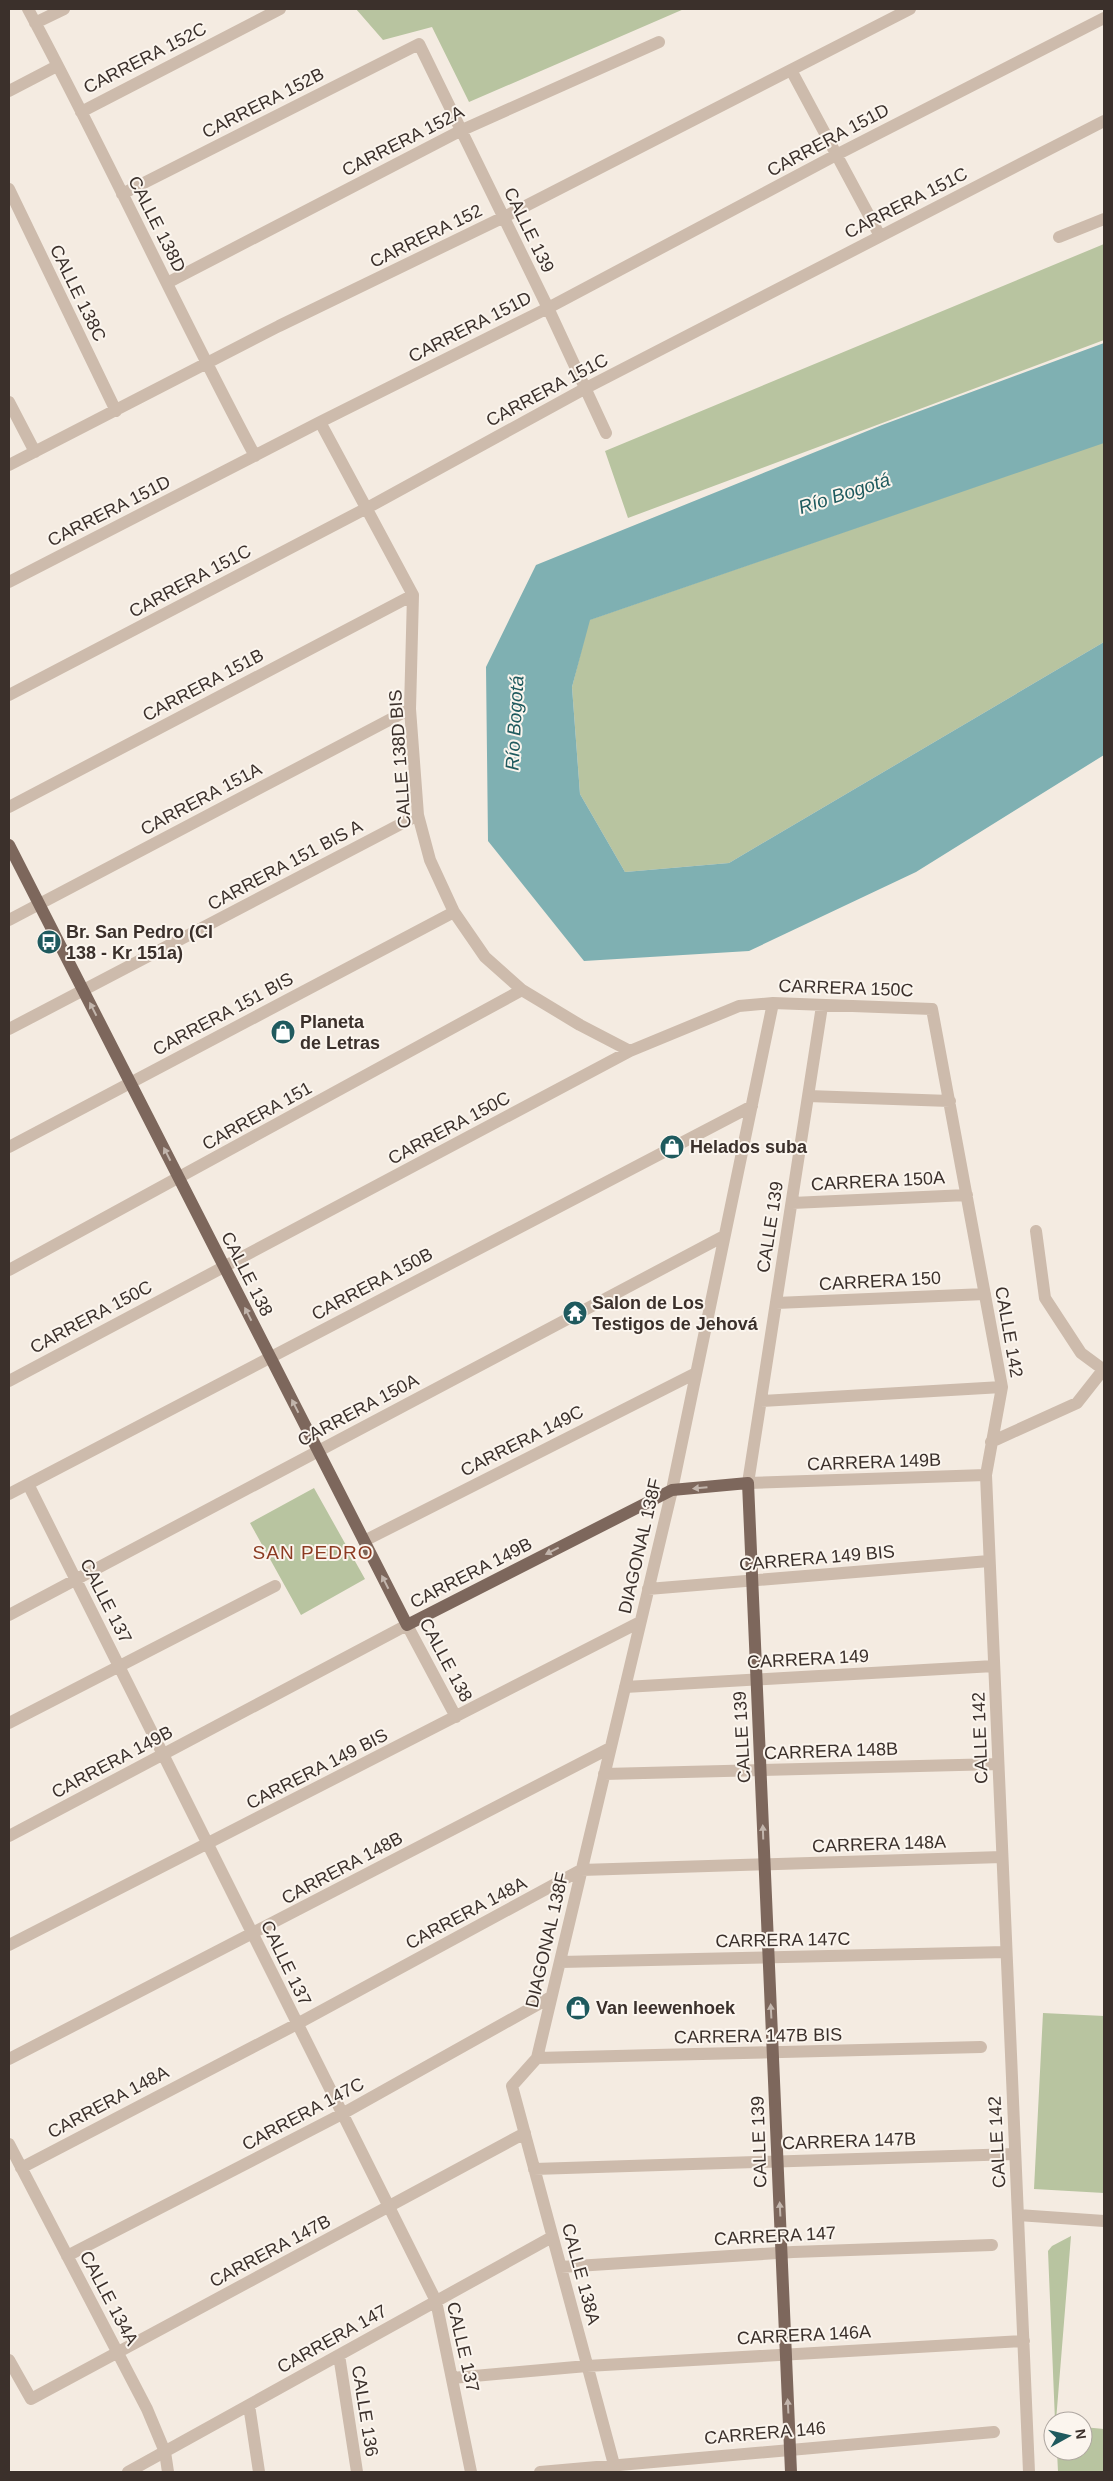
<svg xmlns="http://www.w3.org/2000/svg" width="1113" height="2481" viewBox="0 0 1113 2481" font-family="Helvetica,sans-serif">
  <rect width="100%" height="100%" fill="#f4ebe1"/>
  <path fill="#b8c4a0" d="M 356,9 L 684,9 L 469,102 L 432,27 L 383,40 Z
    M 1104,244 L 1104,340 L 628,518 L 605,451 Z
    M 1104,442 L 1104,642 L 729,863 L 625,872 L 580,794 L 572,687 L 589,620 Z
    M 314,1488 L 365,1579 L 301,1615 L 250,1523 Z
    M 1043,2013 L 1104,2016 L 1104,2193 L 1034,2189 Z
    M 1071,2236 L 1056,2421 L 1055,2421 L 1048,2251 L 1052,2246 Z
    M 1083,2427 L 1104,2429 L 1104,2472 L 1058,2472 L 1057,2451 L 1083,2451 Z"/>
  <path fill="#7fb0b2" d="M 1104,343 L 1104,443 L 590,620 L 572,687 L 580,794 L 625,872 L 729,863 L 1104,642 L 1104,755 L 916,872 L 749,951 L 584,961 L 488,841 L 486,667 L 536,565 L 882,425 Z"/>
  <g fill="none" stroke-linecap="round" stroke-linejoin="round">
    <path stroke="#cdbbac" stroke-width="12" d="M 28,9 C 107,156 176,308 255,456
      M 35,23 L 64,9
      M 791,70 L 880,236
      M 9,91 L 57,66
      M 81,112 L 280,9
      M 9,189 L 116,411
      M 122,194 L 419,44 L 548,308 L 606,433
      M 1059,237 L 1104,219
      M 167,283 L 460,131 L 659,42
      M 9,402 L 35,452
      M 320,422 L 413,595 L 410,709 L 418,815 L 430,860 L 454,912 L 485,957 L 522,990 L 580,1025 L 630,1051
      M 9,465 L 279,326 L 504,217 L 910,9
      M 9,582 L 320,422 L 548,308 L 838,154 L 1104,18
      M 9,695 L 367,508 L 586,388 L 1104,121
      M 9,807 L 413,595
      M 9,920 L 410,709
      M 822,1006 L 748,1483 L 986,1475
      M 9,1029 L 418,815
      M 808,1096 L 950,1101
      M 9,1147 L 454,912
      M 792,1203 L 967,1195
      M 1036,1231 L 1045,1298 L 1081,1353 L 1104,1370
      M 9,1270 L 522,990
      M 776,1303 L 985,1294
      M 9,1381 L 630,1051 L 739,1006 L 773,1003 L 932,1009 L 1002,1387 L 986,1475 L 1029,2472
      M 761,1401 L 1002,1387
      M 991,1442 L 1077,1403 L 1103,1370
      M 28,1484 L 436,2301 L 471,2472
      M 9,1494 L 752,1106
      M 364,1541 L 696,1373
      M 648,1589 L 989,1561
      M 9,1615 L 724,1236
      M 625,1687 L 994,1666
      M 9,1723 L 275,1586
      M 604,1774 L 998,1764
      M 9,1836 L 407,1625 L 456,1717
      M 9,1945 L 640,1622
      M 560,1962 L 1006,1952
      M 537,2058 L 981,2047
      M 9,2059 L 610,1748
      M 9,2144 L 147,2409 L 165,2452 L 168,2472
      M 21,2168 L 297,2024 L 581,1870 L 1002,1857
      M 534,2169 L 1015,2154
      M 1018,2215 L 1104,2221
      M 67,2256 L 342,2114 L 551,1997
      M 561,2267 L 793,2252 L 992,2245
      M 339,2355 L 357,2472
      M 9,2360 L 31,2399 L 525,2133
      M 452,2378 L 587,2366 L 1024,2341
      M 249,2405 L 259,2472
      M 128,2472 L 552,2237
      M 540,2472 L 994,2432
      M 616,2472 L 512,2086 L 537,2058 L 672,1490 L 773,1003"/>
    <path stroke="#7d675c" stroke-width="12" d="M 9,845 L 407,1625 L 672,1490 L 748,1483 L 791,2472"/>
  </g>
  <defs><path id="oneway-solid" d="M-6-.8H1V-3.2L6.5 0L1 3.2V.8H-6Z" transform="scale(1.25)"/></defs>
  <g fill="#c2b5ac">
    <use href="#oneway-solid" transform="translate(93 1009) rotate(-117)"/>
    <use href="#oneway-solid" transform="translate(167 1154) rotate(-117)"/>
    <use href="#oneway-solid" transform="translate(248 1314) rotate(-117)"/>
    <use href="#oneway-solid" transform="translate(295 1406) rotate(-117)"/>
    <use href="#oneway-solid" transform="translate(700 1488) rotate(175)"/>
    <use href="#oneway-solid" transform="translate(552 1551) rotate(153)"/>
    <use href="#oneway-solid" transform="translate(385 1582) rotate(-117)"/>
    <use href="#oneway-solid" transform="translate(763 1832) rotate(-92)"/>
    <use href="#oneway-solid" transform="translate(771 2011) rotate(-93)"/>
    <use href="#oneway-solid" transform="translate(780 2209) rotate(-93)"/>
    <use href="#oneway-solid" transform="translate(788 2406) rotate(-93)"/>
  </g>
  <defs>
    <symbol id="bus-disc" viewBox="-11 -11 22 22"><circle r="9.5" fill="#1f5a5e" stroke="#fbf5ee"/><path d="M-5-6H5V4H4V6H2V4H-2V6H-4V4H-5ZM-3.5-4V0h7V-4ZM-3.5 1.2v1.5H-2V1.2ZM2 1.2v1.5H3.5V1.2Z" fill="#fff"/></symbol>
    <symbol id="shop-disc" viewBox="-11 -11 22 22"><circle r="9.5" fill="#1f5a5e" stroke="#fbf5ee"/><path d="M-5-2.5h2.3a2.7 3.5 0 0 1 5.4 0H5L5.5 6h-11ZM-1.5-2.5h3a1.5 2.3 0 0 0-3 0Z" fill="#fff"/></symbol>
    <symbol id="temple-disc" viewBox="-11 -11 22 22"><circle r="9.5" fill="#1f5a5e" stroke="#fbf5ee"/><path d="M0-6L5-2H3V0L6.5 2.5H4V6H1.5V3h-3V6H-4V2.5H-6.5L-3 0V-2H-5Z" fill="#fff"/></symbol>
  </defs>
  <g fill-rule="evenodd">
    <use href="#bus-disc" x="35" y="928" width="28" height="28"/>
    <use href="#shop-disc" x="269" y="1018" width="28" height="28"/>
    <use href="#shop-disc" x="658" y="1133" width="28" height="28"/>
    <use href="#temple-disc" x="561" y="1299" width="28" height="28"/>
    <use href="#shop-disc" x="564" y="1994" width="28" height="28"/>
  </g>
  <g text-anchor="middle" stroke-width="4" stroke-linejoin="round" paint-order="stroke">
    <g font-size="18" fill="#3b302b" stroke="#fbf5ee">
      <text transform="translate(145 58) rotate(-27)" y="6">CARRERA 152C</text>
      <text transform="translate(263 103) rotate(-27)" y="6">CARRERA 152B</text>
      <text transform="translate(828 140) rotate(-28)" y="6">CARRERA 151D</text>
      <text transform="translate(403 141) rotate(-27)" y="6">CARRERA 152A</text>
      <text transform="translate(906 203) rotate(-27)" y="6">CARRERA 151C</text>
      <text transform="translate(157 224) rotate(63)" y="6">CALLE 138D</text>
      <text transform="translate(529 230) rotate(64)" y="6">CALLE 139</text>
      <text transform="translate(426 236) rotate(-26)" y="6">CARRERA 152</text>
      <text transform="translate(78 293) rotate(64)" y="6">CALLE 138C</text>
      <text transform="translate(470 327) rotate(-27)" y="6">CARRERA 151D</text>
      <text transform="translate(547 390) rotate(-28)" y="6">CARRERA 151C</text>
      <text transform="translate(109 511) rotate(-27)" y="6">CARRERA 151D</text>
      <text transform="translate(190 581) rotate(-28)" y="6">CARRERA 151C</text>
      <text transform="translate(203 685) rotate(-28)" y="6">CARRERA 151B</text>
      <text transform="translate(400 759) rotate(-94)" y="6">CALLE 138D BIS</text>
      <text transform="translate(201 799) rotate(-28)" y="6">CARRERA 151A</text>
      <text transform="translate(285 865) rotate(-28)" y="6">CARRERA 151 BIS A</text>
      <text transform="translate(846 988) rotate(2)" y="6">CARRERA 150C</text>
      <text transform="translate(223 1014) rotate(-28)" y="6">CARRERA 151 BIS</text>
      <text transform="translate(257 1116) rotate(-29)" y="6">CARRERA 151</text>
      <text transform="translate(449 1128) rotate(-28)" y="6">CARRERA 150C</text>
      <text transform="translate(878 1181) rotate(-3)" y="6">CARRERA 150A</text>
      <text transform="translate(770 1227) rotate(-81)" y="6">CALLE 139</text>
      <text transform="translate(247 1274) rotate(63)" y="6">CALLE 138</text>
      <text transform="translate(880 1281) rotate(-3)" y="6">CARRERA 150</text>
      <text transform="translate(372 1284) rotate(-28)" y="6">CARRERA 150B</text>
      <text transform="translate(91 1317) rotate(-28)" y="6">CARRERA 150C</text>
      <text transform="translate(1009 1332) rotate(80)" y="6">CALLE 142</text>
      <text transform="translate(358 1410) rotate(-28)" y="6">CARRERA 150A</text>
      <text transform="translate(522 1441) rotate(-27)" y="6">CARRERA 149C</text>
      <text transform="translate(874 1462) rotate(-2)" y="6">CARRERA 149B</text>
      <text transform="translate(640 1546) rotate(-77)" y="6">DIAGONAL 138F</text>
      <text transform="translate(817 1558) rotate(-5)" y="6">CARRERA 149 BIS</text>
      <text transform="translate(471 1573) rotate(-27)" y="6">CARRERA 149B</text>
      <text transform="translate(106 1601) rotate(63)" y="6">CALLE 137</text>
      <text transform="translate(808 1659) rotate(-3)" y="6">CARRERA 149</text>
      <text transform="translate(446 1660) rotate(62)" y="6">CALLE 138</text>
      <text transform="translate(742 1737) rotate(-93)" y="6">CALLE 139</text>
      <text transform="translate(980 1738) rotate(-92)" y="6">CALLE 142</text>
      <text transform="translate(831 1751) rotate(-2)" y="6">CARRERA 148B</text>
      <text transform="translate(112 1762) rotate(-28)" y="6">CARRERA 149B</text>
      <text transform="translate(317 1769) rotate(-27)" y="6">CARRERA 149 BIS</text>
      <text transform="translate(879 1844) rotate(-2)" y="6">CARRERA 148A</text>
      <text transform="translate(342 1868) rotate(-28)" y="6">CARRERA 148B</text>
      <text transform="translate(466 1913) rotate(-28)" y="6">CARRERA 148A</text>
      <text transform="translate(547 1940) rotate(-77)" y="6">DIAGONAL 138F</text>
      <text transform="translate(783 1940) rotate(-1)" y="6">CARRERA 147C</text>
      <text transform="translate(286 1963) rotate(64)" y="6">CALLE 137</text>
      <text transform="translate(758 2036) rotate(-1)" y="6">CARRERA 147B BIS</text>
      <text transform="translate(108 2102) rotate(-28)" y="6">CARRERA 148A</text>
      <text transform="translate(303 2114) rotate(-28)" y="6">CARRERA 147C</text>
      <text transform="translate(849 2141) rotate(-2)" y="6">CARRERA 147B</text>
      <text transform="translate(759 2142) rotate(-92)" y="6">CALLE 139</text>
      <text transform="translate(997 2142) rotate(-93)" y="6">CALLE 142</text>
      <text transform="translate(775 2236) rotate(-3)" y="6">CARRERA 147</text>
      <text transform="translate(270 2251) rotate(-28)" y="6">CARRERA 147B</text>
      <text transform="translate(581 2274) rotate(75)" y="6">CALLE 138A</text>
      <text transform="translate(109 2298) rotate(62)" y="6">CALLE 134A</text>
      <text transform="translate(804 2335) rotate(-3)" y="6">CARRERA 146A</text>
      <text transform="translate(332 2339) rotate(-29)" y="6">CARRERA 147</text>
      <text transform="translate(463 2347) rotate(77)" y="6">CALLE 137</text>
      <text transform="translate(365 2411) rotate(81)" y="6">CALLE 136</text>
      <text transform="translate(765 2433) rotate(-5)" y="6">CARRERA 146</text>
    </g>
    <g font-size="18" font-weight="bold" fill="#3b302b" stroke="#fbf5ee" text-anchor="start">
      <text x="66" y="938">Br. San Pedro (Cl<tspan x="66" dy="21">138 - Kr 151a)</tspan></text>
      <text x="300" y="1028">Planeta<tspan x="300" dy="21">de Letras</tspan></text>
      <text x="690" y="1153">Helados suba</text>
      <text x="592" y="1309">Salon de Los<tspan x="592" dy="21">Testigos de Jehová</tspan></text>
      <text x="596" y="2014">Van leewenhoek</text>
    </g>
    <g font-size="19" font-style="italic" fill="#1f5a5e" stroke="#fbf5ee">
      <text transform="translate(844 493) rotate(-18)" y="7">Río Bogotá</text>
      <text transform="translate(514 723) rotate(-87)" y="7">Río Bogotá</text>
    </g>
    <g font-size="19" letter-spacing="1" fill="#8c3b22" stroke="#fbf5ee">
      <text x="313" y="1559">SAN PEDRO</text>
    </g>
  </g>
  <rect width="1113" height="2481" fill="none" stroke="#3b302b" stroke-width="20"/>
  <g transform="translate(1068 2436) rotate(82)"><circle r="24" fill="#fbf5ee" stroke="#aea6a0"/>
  <path d="M0-4L9 19L0 12L-9 19Z" fill="#1f5a5e"/>
  <text y="-8" font-size="14" font-weight="bold" text-anchor="middle" fill="#3b302b">N</text>
  </g>
</svg>
